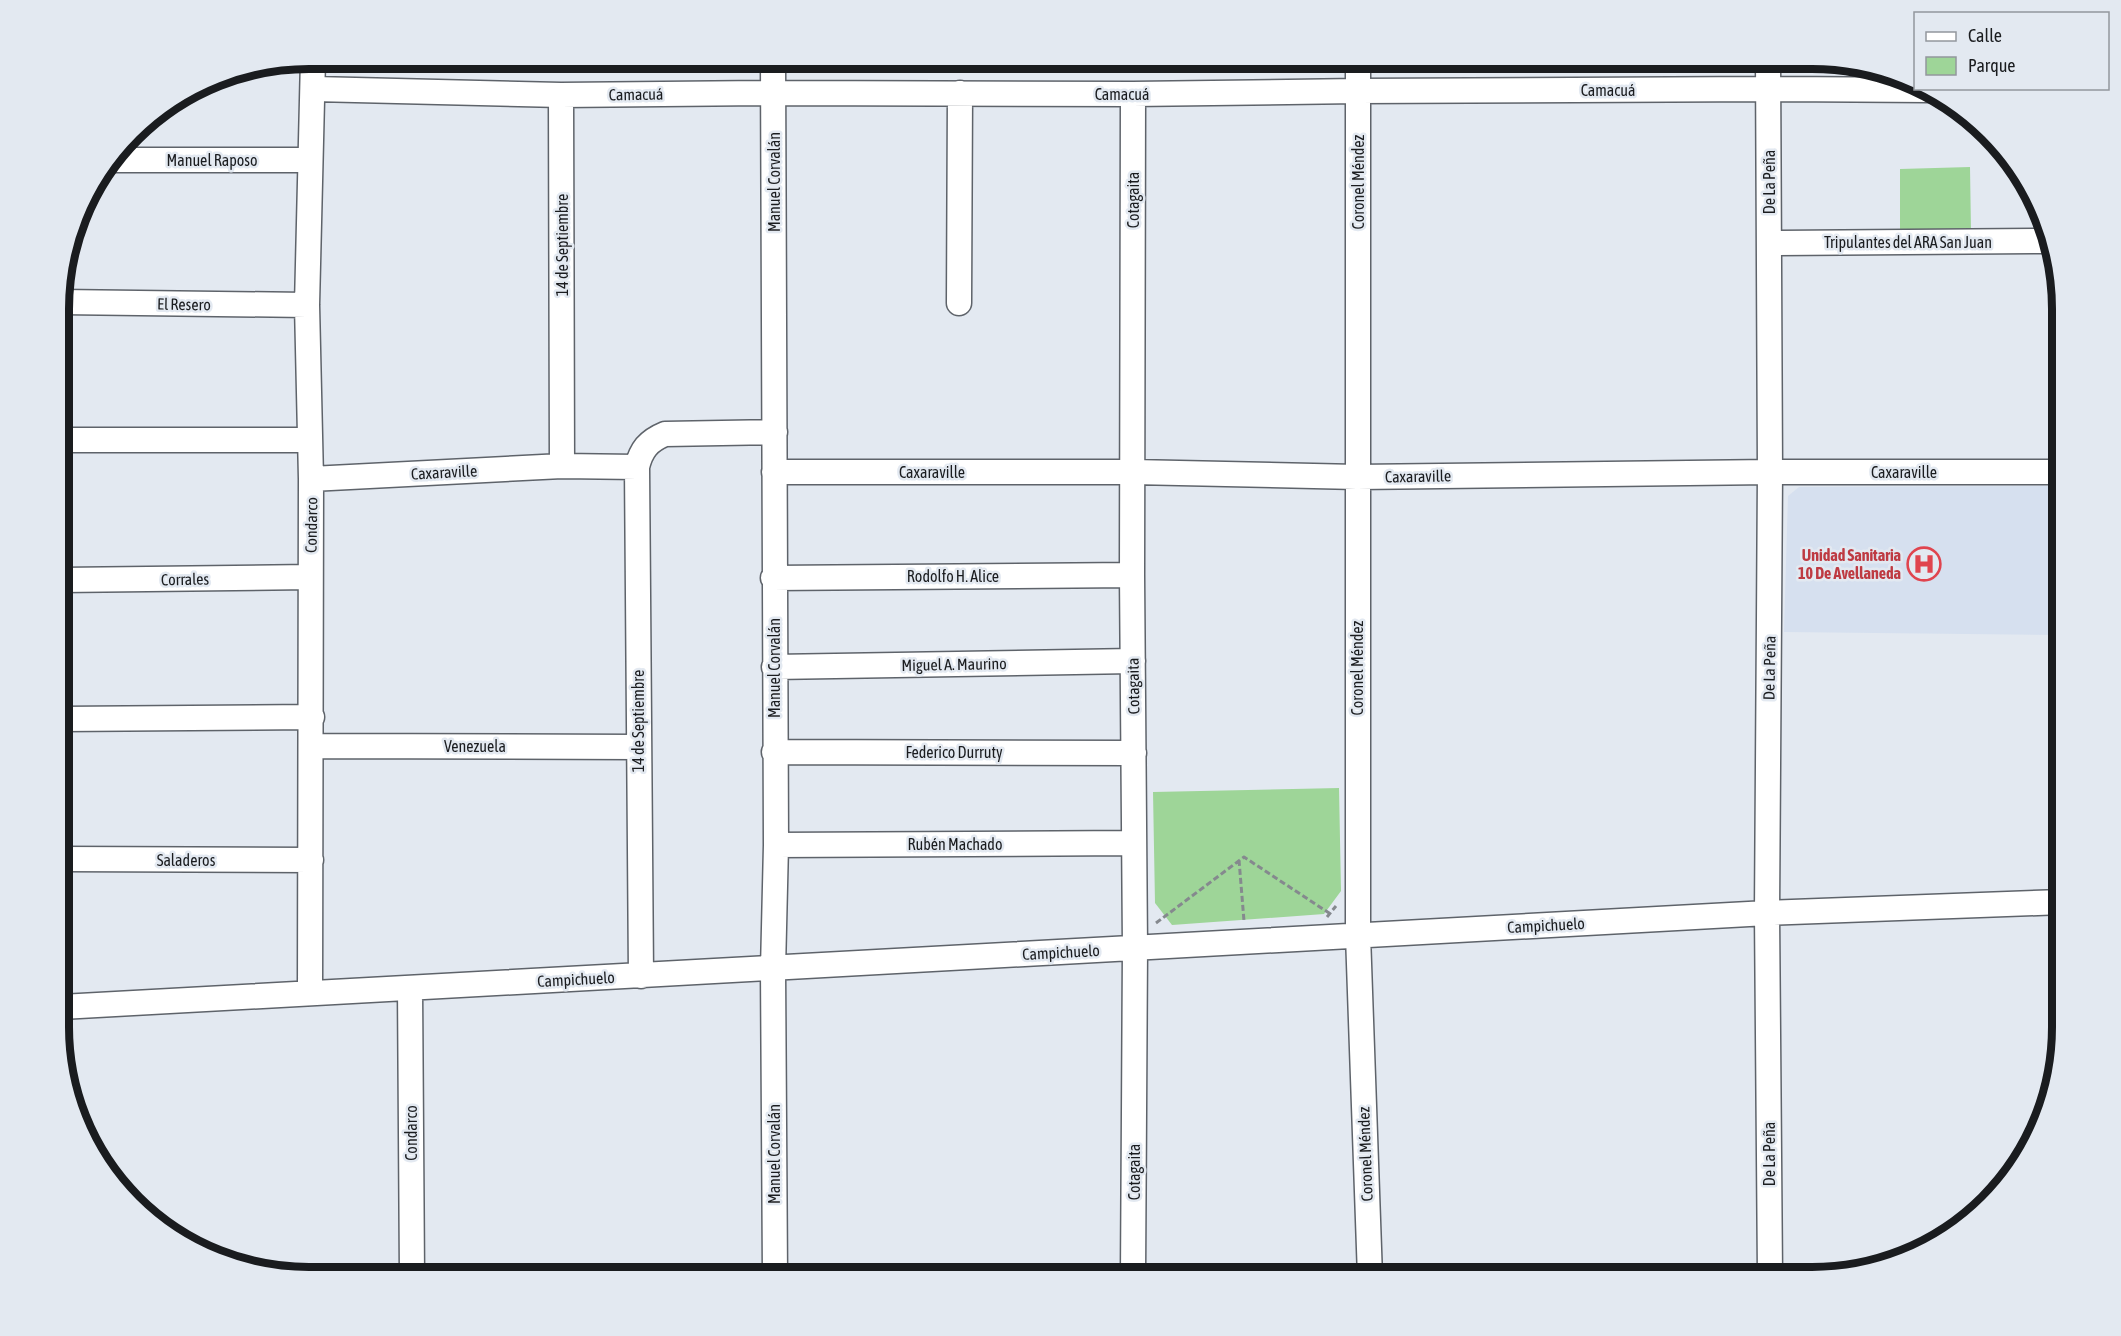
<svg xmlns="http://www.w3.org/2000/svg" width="2121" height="1336" viewBox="0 0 2121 1336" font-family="'Asap Condensed',sans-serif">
  <rect width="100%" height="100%" fill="#e3e9f1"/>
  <path fill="#d6e0ef" d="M 2062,486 L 2062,635 L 1784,632 L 1788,496 L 1799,487 Z"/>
  <path fill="#9ed598" d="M 1970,167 L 1971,232 L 1900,233 L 1900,169 Z
    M 1339,788 L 1341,891 L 1324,914 L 1172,925 L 1155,903 L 1153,792 Z"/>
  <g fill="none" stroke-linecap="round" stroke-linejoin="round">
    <defs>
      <path id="minor" d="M 773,59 L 776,845 L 773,969 L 775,1277
        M 1358,59 L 1358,935 L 1370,1277
        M 1768,59 L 1770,472 L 1767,913 L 1770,1277
        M 314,89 L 561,95 L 773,93 L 1133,94 L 1358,91 L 1768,89 L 1930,90
        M 1133,94 L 1132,575 L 1135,948 L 1133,1277
        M 561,95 L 562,466
        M 114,160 L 310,160
        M 1769,243 L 2046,241
        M 61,302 L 307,305
        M 959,303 L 960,93
        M 61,440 L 310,440
        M 637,467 L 641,976
        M 774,472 L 1133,472 L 1357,477 L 1770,472 L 2062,472
        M 311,479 L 562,466 L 637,467 C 641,450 648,441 665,434 L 775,432
        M 773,578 L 1132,575
        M 61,580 L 310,577
        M 774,667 L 1133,661
        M 61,719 L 312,717
        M 312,746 L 638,747
        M 774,752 L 1134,753
        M 776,845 L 1133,843
        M 61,859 L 311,860
        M 410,988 L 412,1277
        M 310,993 L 311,479 L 307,305 L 313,59
        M 61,1007 L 1767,913 L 2062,902"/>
    </defs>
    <use href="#minor" stroke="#5e636a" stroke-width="27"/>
    <path stroke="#85898e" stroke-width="3" stroke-dasharray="6 3" stroke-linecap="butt" d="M 1239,860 L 1244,921
      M 1327,917 L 1336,906
      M 1156,923 L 1244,857 L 1329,913"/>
    <use href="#minor" stroke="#fff" stroke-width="24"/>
  </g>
  <defs>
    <symbol id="hospital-ring" viewBox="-11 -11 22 22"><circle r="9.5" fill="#e3e9f1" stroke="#e0444e" stroke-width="1.5"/><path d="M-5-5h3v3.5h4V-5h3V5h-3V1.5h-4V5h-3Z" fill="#e0444e"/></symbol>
  </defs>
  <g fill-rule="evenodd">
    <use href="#hospital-ring" x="1905" y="545" width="38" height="38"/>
  </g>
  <g text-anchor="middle" stroke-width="5" stroke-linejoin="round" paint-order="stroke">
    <g font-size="16" fill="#1a1c1f" stroke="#e3e9f1">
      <text x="1608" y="96">Camacuá</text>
      <text transform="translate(636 94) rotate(-1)" y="6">Camacuá</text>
      <text x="1122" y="100">Camacuá</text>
      <text x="212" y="166">Manuel Raposo</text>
      <text transform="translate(774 182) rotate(-90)" y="6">Manuel Corvalán</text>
      <text transform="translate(1358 182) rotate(-90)" y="6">Coronel Méndez</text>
      <text transform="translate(1769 182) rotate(-90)" y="6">De La Peña</text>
      <text transform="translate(1133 200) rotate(-90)" y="6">Cotagaita</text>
      <text x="1908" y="248">Tripulantes del ARA San Juan</text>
      <text transform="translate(562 245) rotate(-90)" y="6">14 de Septiembre</text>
      <text transform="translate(184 304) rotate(1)" y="6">El Resero</text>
      <text transform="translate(444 472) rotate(-3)" y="6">Caxaraville</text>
      <text x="932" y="478">Caxaraville</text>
      <text x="1904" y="478">Caxaraville</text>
      <text transform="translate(1418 476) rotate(-1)" y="6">Caxaraville</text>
      <text transform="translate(311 525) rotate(-89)" y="6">Condarco</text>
      <text x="953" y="582">Rodolfo H. Alice</text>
      <text transform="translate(185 579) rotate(-1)" y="6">Corrales</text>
      <text transform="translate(954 664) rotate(-1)" y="6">Miguel A. Maurino</text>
      <text transform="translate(774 668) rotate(-90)" y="6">Manuel Corvalán</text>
      <text transform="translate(1357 668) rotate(-90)" y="6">Coronel Méndez</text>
      <text transform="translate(1769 668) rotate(-89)" y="6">De La Peña</text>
      <text transform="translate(1133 686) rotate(-91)" y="6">Cotagaita</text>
      <text transform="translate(638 721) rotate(-90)" y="6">14 de Septiembre</text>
      <text x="475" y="752">Venezuela</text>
      <text x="954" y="758">Federico Durruty</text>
      <text x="955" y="850">Rubén Machado</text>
      <text x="186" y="866">Saladeros</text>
      <text transform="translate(1546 925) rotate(-3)" y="6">Campichuelo</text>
      <text transform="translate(1061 952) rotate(-3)" y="6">Campichuelo</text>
      <text transform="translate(576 979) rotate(-3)" y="6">Campichuelo</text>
      <text transform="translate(411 1133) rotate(-90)" y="6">Condarco</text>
      <text transform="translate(774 1154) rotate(-90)" y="6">Manuel Corvalán</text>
      <text transform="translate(1365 1154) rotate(-92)" y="6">Coronel Méndez</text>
      <text transform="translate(1769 1154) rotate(-90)" y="6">De La Peña</text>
      <text transform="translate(1134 1172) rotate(-90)" y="6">Cotagaita</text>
    </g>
    <g font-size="16" font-weight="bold" fill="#be3a42" stroke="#e3e9f1" text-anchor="end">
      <text x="1901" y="561">Unidad Sanitaria<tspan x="1901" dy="18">10 De Avellaneda</tspan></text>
    </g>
  </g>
  <path d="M0 0H2121V1336H0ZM309 69H1812A240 240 0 0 1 2052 309V1027A240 240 0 0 1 1812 1267H309A240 240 0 0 1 69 1027V309A240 240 0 0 1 309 69Z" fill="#e3e9f1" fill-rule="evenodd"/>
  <path fill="none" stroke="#1a1c1f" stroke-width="8" d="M309 69H1812A240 240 0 0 1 2052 309V1027A240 240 0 0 1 1812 1267H309A240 240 0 0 1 69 1027V309A240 240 0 0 1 309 69Z"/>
  <rect x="1914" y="12" width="195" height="78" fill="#e3e9f1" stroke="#93979d" stroke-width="1.5"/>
  <rect x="1926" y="32" width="30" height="9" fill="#ffffff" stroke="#93979d" stroke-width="1.5"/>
  <text x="1968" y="42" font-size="18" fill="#1a1c1f">Calle</text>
  <rect x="1926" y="57" width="30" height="18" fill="#9ed598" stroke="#93979d" stroke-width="1.5"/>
  <text x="1968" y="72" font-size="18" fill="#1a1c1f">Parque</text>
</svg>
